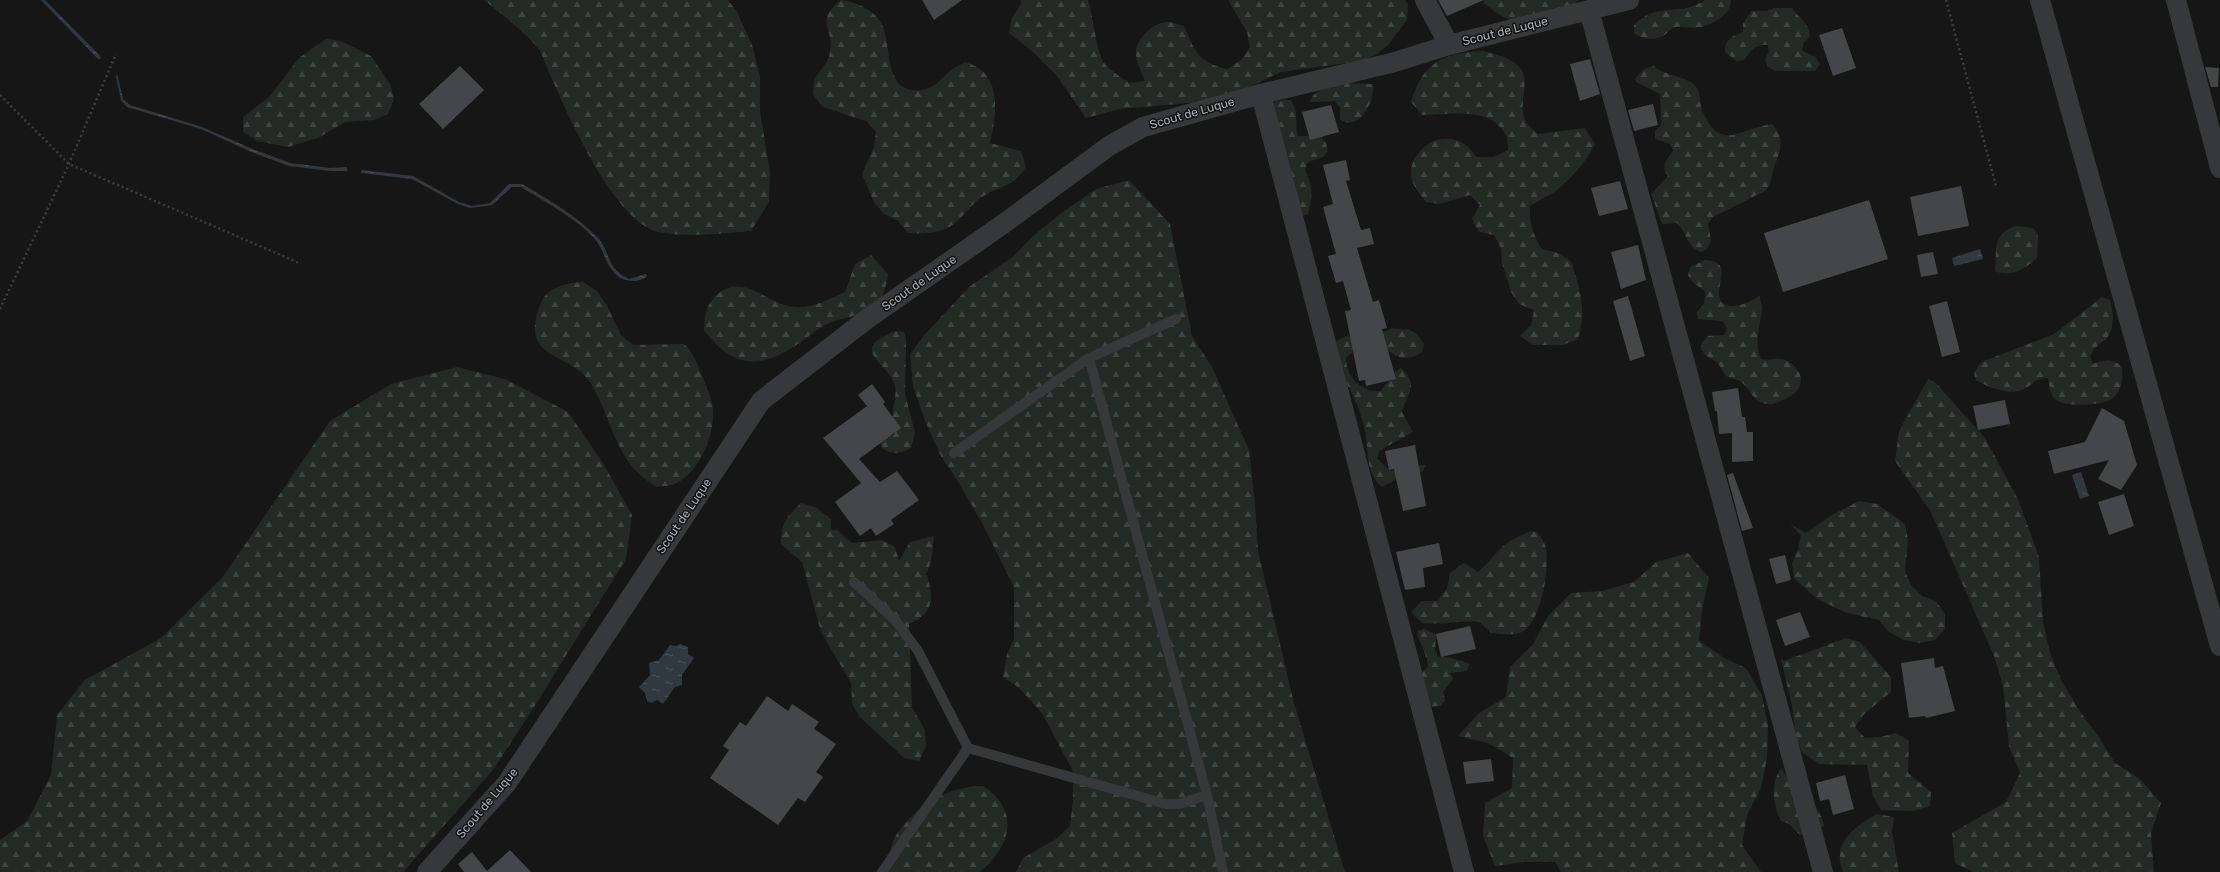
<svg xmlns="http://www.w3.org/2000/svg" width="2220" height="872" viewBox="0 0 2220 872" font-family="Rubik,sans-serif">
  <defs>
    <pattern id="forest-firs" width="22" height="20" patternUnits="userSpaceOnUse"><rect width="22" height="20" fill="#222a23"/><path d="M5 1l3.5 6h-7zM16 11l3.5 6h-7z" fill="#3f4641"/></pattern>
    <pattern id="water-ripples" width="26" height="14" patternUnits="userSpaceOnUse"><rect width="26" height="14" fill="#30393f"/><path d="M2 4q2-2 4 0t4 0M15 11q2-2 4 0t4 0" fill="none" stroke="#4b5358"/></pattern>
  </defs>
  <rect width="100%" height="100%" fill="#161617"/>
  <path fill="url(#forest-firs)" d="M 484,0 L 728,0 L 737,12 L 752,45 L 760,76 L 760,111 L 770,172 L 769,202 L 751,231 C 723,233 687,238 659,232 C 615,223 570,119 552,79 C 547,70 545,60 540,51 C 530,36 499,12 484,0 Z
    M 841,0 C 855,2 871,8 880,21 C 894,41 880,100 926,89 C 935,87 943,77 950,71 C 954,67 961,65 966,62 C 970,64 977,66 980,69 C 1002,87 995,120 990,143 L 1021,151 L 1026,167 C 1011,189 1002,184 982,197 C 971,204 965,215 955,223 C 942,234 924,234 908,233 L 898,221 L 884,214 L 874,202 L 862,174 L 874,147 L 876,132 L 866,121 L 823,107 L 813,94 C 814,90 813,83 815,79 C 819,70 829,63 830,52 C 835,28 813,22 841,0 Z
    M 1021,0 L 1088,0 C 1093,15 1097,55 1104,63 C 1111,71 1121,77 1129,83 L 1145,81 C 1142,72 1135,61 1136,51 C 1138,37 1154,21 1169,22 C 1174,22 1179,25 1184,26 C 1195,52 1198,63 1228,69 L 1241,60 L 1250,47 L 1247,32 L 1228,0 L 1405,0 L 1408,4 L 1407,20 L 1388,45 L 1376,55 L 1361,61 L 1281,72 L 1238,92 L 1199,102 L 1120,109 L 1086,118 L 1057,76 L 1034,53 L 1009,33 L 1012,18 L 1021,4 Z
    M 1484,0 L 1579,0 L 1573,5 L 1510,20 L 1496,13 L 1484,3 Z
    M 1705,0 L 1731,0 C 1731,16 1709,27 1695,28 C 1689,28 1682,26 1676,27 C 1671,28 1668,33 1663,36 C 1653,41 1642,39 1634,33 L 1634,25 C 1659,0 1679,18 1705,0 Z
    M 1774,8 L 1792,8 C 1799,19 1809,22 1810,37 L 1804,42 L 1802,50 L 1816,58 L 1820,64 L 1815,71 L 1775,71 L 1768,67 L 1765,59 L 1769,52 L 1768,45 C 1755,44 1751,50 1744,60 L 1737,62 L 1725,52 C 1724,40 1732,36 1743,32 L 1743,24 L 1751,11 L 1767,11 Z
    M 326,39 L 341,41 L 371,56 L 390,84 L 394,99 L 388,114 L 374,120 L 345,122 L 318,138 L 288,147 L 257,141 L 243,132 L 243,117 L 269,97 L 299,58 Z
    M 1483,51 C 1498,55 1520,59 1524,76 C 1527,90 1519,103 1525,120 C 1527,125 1534,130 1538,134 L 1585,128 L 1595,144 C 1587,160 1572,178 1557,190 C 1549,196 1539,200 1530,206 C 1529,223 1533,235 1542,249 L 1558,253 L 1571,261 C 1580,289 1587,311 1578,339 L 1563,345 L 1533,345 L 1520,336 L 1531,325 L 1534,310 L 1519,304 L 1511,292 L 1502,263 L 1501,248 L 1494,235 L 1479,232 L 1472,219 L 1480,205 L 1470,195 L 1440,204 L 1426,202 C 1420,194 1412,186 1411,175 C 1410,168 1413,160 1417,155 C 1427,139 1449,133 1466,145 C 1470,148 1473,153 1476,157 L 1494,157 L 1508,150 C 1508,146 1508,139 1506,135 C 1490,105 1449,115 1422,115 L 1411,102 C 1423,62 1443,53 1483,51 Z
    M 1654,66 C 1665,77 1688,75 1697,88 C 1701,95 1699,104 1703,112 C 1721,153 1741,128 1772,124 C 1786,139 1780,150 1774,168 C 1771,176 1772,183 1765,191 L 1713,217 L 1708,224 L 1711,240 L 1708,248 L 1702,252 C 1686,248 1688,233 1677,223 L 1662,224 L 1651,194 L 1668,176 C 1660,164 1667,161 1673,150 L 1670,144 L 1655,139 L 1655,131 L 1661,125 L 1661,121 L 1660,94 L 1636,82 L 1635,79 L 1644,69 Z
    M 1345,83 L 1373,84 C 1376,99 1359,134 1340,119 L 1340,108 L 1335,101 L 1310,102 C 1312,90 1334,85 1345,83 Z
    M 1283,100 L 1291,100 C 1300,116 1294,122 1298,136 L 1321,136 L 1326,143 L 1328,151 L 1323,157 L 1308,162 L 1305,170 C 1313,186 1313,197 1308,214 L 1300,217 L 1271,108 L 1276,101 Z
    M 1129,180 L 1170,224 L 1192,336 L 1212,367 L 1249,450 L 1255,502 L 1258,551 L 1294,703 L 1345,872 L 1016,872 L 1023,858 L 1056,839 L 1070,826 L 1073,800 L 1073,771 L 1042,713 L 1018,687 L 1003,677 L 1007,654 L 1014,639 L 1014,587 L 981,521 L 957,480 L 941,456 L 925,421 L 913,386 L 910,354 L 926,333 L 970,286 L 1014,256 L 1032,237 L 1060,214 L 1096,189 Z
    M 2016,226 L 2033,228 L 2038,235 L 2037,258 C 2025,269 2010,278 1995,271 C 1997,250 1992,233 2016,226 Z
    M 871,255 L 888,274 C 881,327 852,308 820,328 C 812,333 806,339 798,344 C 760,370 732,368 704,330 C 705,315 706,303 719,293 C 747,272 769,308 799,307 C 815,307 830,299 845,292 L 855,264 Z
    M 1705,260 C 1732,262 1718,279 1719,295 C 1720,315 1752,303 1760,295 C 1759,300 1762,303 1762,308 C 1761,326 1753,341 1761,359 C 1769,361 1779,357 1785,360 C 1808,371 1805,392 1783,400 C 1778,402 1773,405 1768,404 C 1753,403 1751,389 1740,381 C 1736,379 1730,378 1726,376 L 1718,363 L 1705,355 L 1701,349 L 1702,342 L 1708,336 L 1724,335 L 1727,328 L 1722,321 L 1698,319 L 1697,312 C 1704,305 1706,301 1705,291 L 1692,282 L 1688,275 L 1690,267 Z
    M 583,282 L 597,291 L 606,304 L 621,335 L 633,345 L 684,344 C 694,353 698,366 703,378 C 707,388 712,399 713,410 C 715,435 698,476 672,485 C 668,486 662,486 657,487 C 615,463 614,424 592,385 C 571,350 518,363 540,305 C 546,287 566,283 583,282 Z
    M 2102,297 L 2110,300 C 2114,312 2115,331 2105,340 C 2098,345 2094,348 2090,356 L 2093,364 C 2105,359 2113,358 2122,367 C 2123,377 2122,391 2113,398 C 2104,406 2062,408 2054,398 C 2049,393 2050,385 2048,378 C 2034,379 2036,382 2026,388 C 2012,397 1989,388 1976,380 L 1974,373 L 1978,366 L 1984,361 L 2054,334 Z
    M 1393,328 L 1406,330 L 1405,328 L 1416,333 L 1424,344 L 1422,352 C 1402,366 1386,353 1378,334 Z
    M 895,331 L 904,332 L 906,339 L 905,394 L 915,433 L 911,448 C 900,454 892,455 882,448 L 880,441 L 886,435 L 894,435 C 895,427 892,421 893,413 C 893,402 898,393 894,383 C 886,361 848,350 895,331 Z
    M 1347,336 L 1355,338 C 1355,348 1354,352 1346,358 C 1346,377 1362,393 1381,391 L 1395,372 L 1401,368 C 1420,386 1407,393 1402,412 L 1413,432 L 1379,451 L 1377,458 L 1389,470 C 1402,472 1413,465 1426,465 L 1422,472 L 1400,477 L 1382,487 C 1364,472 1369,446 1364,426 C 1360,410 1353,395 1345,380 C 1340,369 1337,354 1333,342 Z
    M 457,367 L 505,379 L 568,412 L 603,463 L 632,515 L 626,559 L 529,715 L 493,770 L 403,872 L 0,872 L 0,840 L 27,821 L 51,775 L 57,715 L 85,680 L 161,638 L 222,578 L 330,421 L 391,384 Z
    M 1928,379 L 1935,382 L 1985,438 L 2018,499 L 2039,557 L 2043,622 L 2050,653 L 2062,682 L 2079,710 L 2098,736 L 2115,763 L 2140,779 L 2161,803 L 2151,833 L 2154,872 L 1973,872 L 1955,863 L 1952,833 L 2006,802 L 2020,773 L 2009,746 L 2003,686 L 1994,656 L 1931,512 L 1895,461 L 1899,431 Z
    M 1859,501 L 1877,504 L 1905,524 L 1908,540 L 1905,571 L 1911,585 L 1922,596 L 1936,601 L 1945,614 L 1945,629 L 1935,640 L 1919,643 L 1904,640 L 1889,632 L 1879,620 L 1847,613 L 1817,599 L 1794,578 L 1792,563 L 1798,550 L 1801,535 L 1790,524 L 1806,533 L 1832,515 Z
    M 801,503 L 817,508 L 831,519 L 831,530 L 837,530 L 852,543 L 882,540 L 895,547 L 899,561 L 910,542 L 934,536 C 932,550 933,563 925,575 L 927,575 C 934,599 934,613 909,624 L 912,707 L 925,730 L 926,746 L 919,761 L 904,758 L 860,717 L 852,704 L 851,683 L 821,632 L 802,562 L 781,544 C 781,523 786,517 801,503 Z
    M 1531,531 L 1537,532 C 1539,536 1544,541 1545,545 C 1551,565 1541,623 1522,632 C 1513,636 1500,634 1491,633 L 1480,622 C 1461,620 1442,625 1422,623 L 1411,612 L 1422,601 L 1438,601 L 1447,588 L 1450,573 L 1464,563 L 1478,572 C 1487,564 1493,556 1500,549 C 1509,540 1520,536 1531,531 Z
    M 1688,553 L 1709,578 L 1702,610 L 1699,641 L 1726,659 L 1746,668 L 1762,695 L 1768,725 L 1767,758 L 1761,788 L 1747,815 L 1742,845 L 1761,872 L 1561,872 L 1555,862 L 1524,862 L 1495,866 L 1483,836 L 1485,803 L 1512,788 L 1513,758 L 1488,743 L 1458,736 L 1479,713 L 1506,697 L 1510,667 L 1533,644 L 1548,616 L 1571,593 L 1602,591 L 1634,582 L 1656,562 Z
    M 1424,629 L 1436,634 L 1435,650 L 1438,657 C 1448,656 1461,661 1470,664 L 1466,671 L 1450,673 L 1453,679 L 1443,692 L 1445,700 L 1441,706 L 1425,707 L 1418,677 L 1428,666 C 1427,653 1419,644 1417,631 Z
    M 1846,638 L 1860,642 L 1891,677 L 1891,692 L 1864,714 L 1855,727 L 1865,738 L 1881,737 L 1896,733 L 1909,741 L 1908,773 L 1931,792 L 1930,806 L 1913,811 L 1881,810 L 1873,796 L 1867,765 L 1819,764 L 1803,753 L 1796,739 L 1792,706 L 1781,659 L 1784,661 Z
    M 1781,768 C 1795,789 1819,800 1824,826 L 1800,835 L 1789,824 L 1781,821 C 1773,805 1770,784 1781,768 Z
    M 983,786 C 1021,811 1011,846 980,872 L 887,872 C 888,862 889,852 893,842 C 896,833 903,826 909,819 C 930,798 953,787 983,786 Z
    M 1877,814 L 1894,817 L 1892,832 L 1899,872 L 1843,872 C 1831,842 1855,827 1877,814 Z"/>
  <path fill="url(#water-ripples)" d="M 41,0 L 45,0 L 101,57 L 99,60 Z
    M 117,74 L 123,99 L 130,105 L 202,127 L 250,148 L 290,163 L 330,168 L 347,167 L 347,171 L 331,171 L 289,166 L 249,151 L 201,129 L 127,107 L 121,100 L 116,77 Z
    M 362,170 L 413,176 L 459,202 L 472,206 L 490,203 L 509,184 L 522,184 C 547,199 576,215 597,237 C 611,251 605,268 629,279 L 646,274 L 647,276 C 640,283 627,282 619,277 C 605,267 605,250 594,238 C 577,219 544,201 521,187 L 512,187 L 492,205 L 470,208 L 458,204 L 412,179 L 361,173 Z
    M 1980,249 L 1983,259 L 1954,266 L 1952,258 Z
    M 2081,472 L 2089,496 L 2080,499 L 2072,475 Z
    M 680,644 L 688,647 L 688,654 L 694,658 L 682,675 L 682,685 L 675,687 L 663,704 L 657,700 L 652,703 L 647,701 L 645,693 L 639,687 L 650,675 L 649,663 L 659,660 L 670,645 L 676,646 Z"/>
  <path fill="#45464a" d="M 922,0 L 962,0 L 934,20 Z
    M 1438,0 L 1484,0 L 1447,16 Z
    M 1842,28 L 1856,68 L 1833,76 L 1819,35 Z
    M 1590,59 L 1600,94 L 1580,101 L 1570,64 Z
    M 460,66 L 484,90 L 443,129 L 419,104 Z
    M 2205,67 L 2219,68 L 2218,87 L 2211,87 Z
    M 1653,104 L 1658,125 L 1634,131 L 1628,110 Z
    M 1331,105 L 1339,132 L 1310,140 L 1302,112 Z
    M 1346,160 L 1350,180 L 1346,181 L 1361,230 L 1370,228 L 1374,244 L 1357,248 L 1373,302 L 1379,300 L 1387,328 L 1382,329 L 1396,379 L 1366,386 L 1365,380 L 1359,381 L 1345,311 L 1351,310 L 1343,281 L 1336,283 L 1328,256 L 1336,254 L 1323,207 L 1333,204 L 1323,165 Z
    M 1620,181 L 1628,209 L 1599,216 L 1591,188 Z
    M 1961,186 L 1969,226 L 1918,236 L 1910,197 Z
    M 1869,200 L 1888,259 L 1783,292 L 1764,233 Z
    M 1638,245 L 1646,280 L 1621,289 L 1611,252 Z
    M 1933,252 L 1938,274 L 1921,277 L 1917,255 Z
    M 1628,296 L 1645,356 L 1630,361 L 1613,301 Z
    M 1947,301 L 1960,352 L 1942,357 L 1929,306 Z
    M 872,384 L 885,402 L 883,404 L 901,428 L 859,459 L 880,482 L 897,471 L 919,500 L 891,520 L 894,524 L 876,536 L 871,528 L 860,536 L 835,502 L 861,483 L 823,438 L 867,406 L 858,395 Z
    M 1738,388 L 1742,417 L 1745,417 L 1747,432 L 1753,432 L 1753,461 L 1732,462 L 1732,433 L 1719,434 L 1717,411 L 1715,411 L 1712,392 Z
    M 2005,400 L 2010,424 L 1978,430 L 1973,406 Z
    M 2102,408 L 2124,421 L 2137,465 L 2121,490 L 2098,479 L 2109,460 L 2054,474 L 2048,451 L 2085,442 Z
    M 1415,445 L 1426,506 L 1403,511 L 1394,469 L 1389,470 L 1385,451 Z
    M 1733,473 L 1753,528 L 1742,531 L 1727,475 Z
    M 2124,494 L 2134,526 L 2109,535 L 2098,502 Z
    M 1439,543 L 1443,564 L 1423,568 L 1425,587 L 1405,590 L 1396,552 Z
    M 1785,555 L 1791,580 L 1776,584 L 1769,559 Z
    M 1800,612 L 1810,637 L 1785,646 L 1776,620 Z
    M 1470,626 L 1476,649 L 1441,657 L 1436,634 Z
    M 1934,658 L 1935,668 L 1943,666 L 1955,711 L 1926,718 L 1925,716 L 1909,718 L 1901,663 Z
    M 767,696 L 788,711 L 792,704 L 819,722 L 814,729 L 836,744 L 816,772 L 823,777 L 805,802 L 798,798 L 778,825 L 710,778 L 729,750 L 723,746 L 740,722 L 746,726 Z
    M 1491,759 L 1494,781 L 1466,784 L 1463,762 Z
    M 1845,775 L 1854,809 L 1833,815 L 1829,799 L 1820,801 L 1816,783 Z
    M 510,850 L 531,872 L 464,872 L 458,864 L 472,852 L 487,871 Z"/>
  <g fill="none" stroke-linecap="round" stroke-linejoin="round">
    <path stroke="#3d3f43" stroke-width="2.5" stroke-dasharray="2 3" stroke-linecap="butt" d="M 1946,0 L 1996,186
      M 0,95 L 69,164 L 299,263
      M 0,309 L 69,164 L 116,54"/>
    <path stroke="#37383c" stroke-width="10" d="M 1176,319 L 1089,358 L 1207,795 L 1223,872
      M 954,453 L 1089,358
      M 854,582 L 895,620 L 918,651 L 968,748
      M 882,872 L 968,748 L 1166,804 L 1179,804 L 1207,795"/>
    <path stroke="#37383c" stroke-width="20" d="M 1425,0 L 1449,45
      M 2040,0 L 2220,646
      M 2176,0 L 2220,168
      M 1589,10 L 1823,872
      M 1261,94 L 1464,872
      M 427,872 L 507,783 L 761,401 L 867,319 L 1006,222 L 1109,146 L 1143,127 L 1261,94 L 1395,62 L 1449,45 L 1629,0"/>
  </g>
  <g text-anchor="middle" stroke-width="3" stroke-linejoin="round" paint-order="stroke">
    <g font-size="12" fill="#a9aeb6" stroke="#111112">
      <text transform="translate(1505 31) rotate(-14)" y="4">Scout de Luque</text>
      <text transform="translate(1192 113) rotate(-16)" y="4">Scout de Luque</text>
      <text transform="translate(919 283) rotate(-35)" y="4">Scout de Luque</text>
      <text transform="translate(684 516) rotate(-56)" y="4">Scout de Luque</text>
      <text transform="translate(487 803) rotate(-50)" y="4">Scout de Luque</text>
    </g>
  </g>
</svg>
